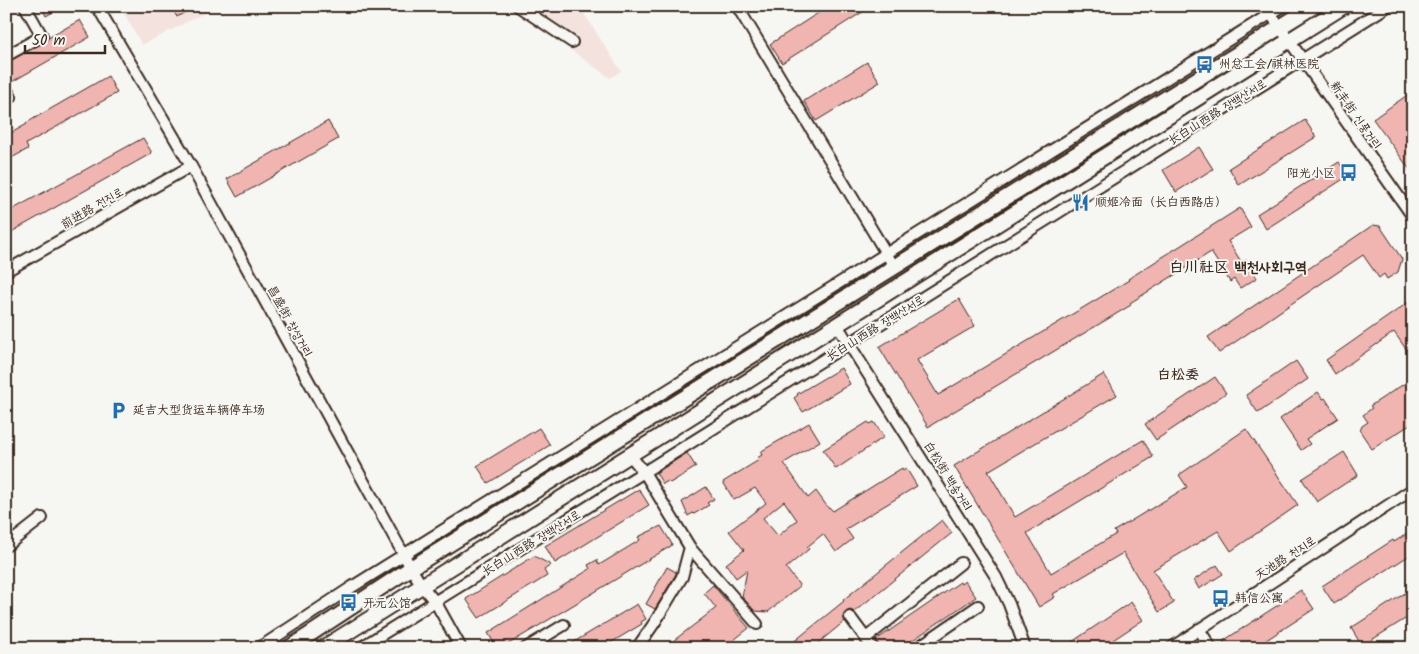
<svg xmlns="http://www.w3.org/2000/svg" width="1419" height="654" viewBox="0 0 1419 654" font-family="Kalam,'LXGW WenKai TC','Poor Story',sans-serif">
  <rect width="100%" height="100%" fill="#f6f6f2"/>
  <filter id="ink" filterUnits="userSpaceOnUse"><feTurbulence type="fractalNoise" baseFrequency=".02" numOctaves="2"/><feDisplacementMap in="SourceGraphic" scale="10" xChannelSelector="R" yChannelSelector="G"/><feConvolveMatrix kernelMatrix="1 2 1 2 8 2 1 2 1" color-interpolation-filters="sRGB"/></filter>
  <g filter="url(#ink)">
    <path fill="#f4e2de" d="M 120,6 L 218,6 L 142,45 Z
      M 509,6 L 579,6 L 621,71 L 610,78 Z"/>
    <path fill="#ace4a7" stroke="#748762" d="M 631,472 L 634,473 L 461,581 L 462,578 Z"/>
    <path fill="#f0b4b1" stroke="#3b2a1e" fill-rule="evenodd" d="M 41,6 L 64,6 L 46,16 Z
      M 171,6 L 195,6 L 177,17 Z
      M 829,6 L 872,6 L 782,63 L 770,44 Z
      M 80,20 L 90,37 L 10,83 L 6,82 L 6,63 L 45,42 L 48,38 Z
      M 867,62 L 880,82 L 816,121 L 804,101 Z
      M 108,76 L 117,93 L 26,144 L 28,149 L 6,161 L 6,136 L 27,124 L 26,123 Z
      M 1413,91 L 1413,174 L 1373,119 Z
      M 1305,120 L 1316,137 L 1239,185 L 1229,168 Z
      M 328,121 L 338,139 L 237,197 L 227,179 Z
      M 143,138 L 152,153 L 6,235 L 6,213 Z
      M 1199,147 L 1213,169 L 1176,192 L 1163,170 Z
      M 1339,162 L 1348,176 L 1266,229 L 1257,214 Z
      M 1240,208 L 1251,227 L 1228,241 L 1242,263 L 1246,260 L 1257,278 L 1240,288 L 1234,279 L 1230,282 L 1211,252 L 1130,303 L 1131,305 L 928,427 L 879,347 L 959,299 L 975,326 L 917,360 L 938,395 L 1129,280 L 1128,279 Z
      M 1373,225 L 1380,226 L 1402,259 L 1398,272 L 1387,279 L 1384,274 L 1379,278 L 1363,255 L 1219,353 L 1208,337 Z
      M 1413,299 L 1413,359 L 1394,332 L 1335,374 L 1326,360 Z
      M 1296,361 L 1308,379 L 1258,413 L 1246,395 Z
      M 841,368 L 850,384 L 803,412 L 794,398 L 798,395 L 797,394 Z
      M 1104,374 L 1117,395 L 988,471 L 1015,517 L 1143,440 L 1153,457 L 1027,533 L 1051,573 L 1116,534 L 1114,531 L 1187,487 L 1179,475 L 1246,429 L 1298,505 L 1231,551 L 1218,531 L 1153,570 L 1174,603 L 1159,612 L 1123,553 L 1053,594 L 1055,597 L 1039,607 L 954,466 Z
      M 1215,377 L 1226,393 L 1156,440 L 1145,424 Z
      M 1413,378 L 1413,423 L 1372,449 L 1360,431 L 1362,426 L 1368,422 L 1363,415 L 1372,408 L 1370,406 Z
      M 1318,392 L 1323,399 L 1325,398 L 1338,418 L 1306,439 L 1310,444 L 1301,450 L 1280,419 Z
      M 868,422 L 870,424 L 874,422 L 884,437 L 836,469 L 823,450 Z
      M 809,423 L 820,441 L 784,463 L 808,498 L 816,491 L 829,509 L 830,508 L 833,511 L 902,468 L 903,470 L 906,468 L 917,486 L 846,529 L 853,539 L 836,552 L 823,534 L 807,547 L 809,549 L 786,568 L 800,586 L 768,612 L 755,611 L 742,597 L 747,570 L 736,578 L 726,564 L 744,550 L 729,531 L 766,503 L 755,488 L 734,500 L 723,482 L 759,460 L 757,458 L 762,455 L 760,452 ZM 784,501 L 797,520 L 778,536 L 763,518 Z
      M 539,428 L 550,445 L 488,483 L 477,466 Z
      M 1344,452 L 1358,475 L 1317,502 L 1302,479 Z
      M 687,453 L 696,467 L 670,483 L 668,481 L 663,484 L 656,473 Z
      M 706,487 L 714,499 L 707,503 L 709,505 L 694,514 L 693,513 L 688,516 L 682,502 Z
      M 639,489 L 649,505 L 555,563 L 545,546 Z
      M 942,520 L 952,533 L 854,612 L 850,610 L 846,612 L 843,617 L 845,621 L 812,648 L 786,648 L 844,601 L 843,600 Z
      M 661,526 L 672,544 L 671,546 L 502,648 L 497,648 L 488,633 L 590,569 L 588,565 L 597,560 L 599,565 L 640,540 L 638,537 Z
      M 1413,530 L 1413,553 L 1334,604 L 1322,586 L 1393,540 L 1394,542 Z
      M 534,556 L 551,565 L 544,570 L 547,576 L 479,618 L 466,599 Z
      M 1217,565 L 1223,574 L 1199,589 L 1194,580 Z
      M 667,567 L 676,572 L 676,574 L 655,609 L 646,604 Z
      M 965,581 L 976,597 L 901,648 L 880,648 L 876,640 L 960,582 L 961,584 Z
      M 713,585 L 749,628 L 724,648 L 664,648 L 716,608 L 704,593 Z
      M 1413,588 L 1413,614 L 1362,646 L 1351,628 Z
      M 1301,590 L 1314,609 L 1254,648 L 1227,648 L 1223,641 Z
      M 1131,602 L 1143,620 L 1101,648 L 1063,648 Z
      M 637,604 L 646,619 L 641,622 L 642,624 L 602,648 L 564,648 Z"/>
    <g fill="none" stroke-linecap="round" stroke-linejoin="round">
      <defs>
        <path id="minor" d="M 97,6 L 191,166 L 411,568 L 422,586 L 436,603 L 461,648
          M 518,6 L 572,42
          M 737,6 L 895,268
          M 1265,6 L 1413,217
          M 6,56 L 42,36 L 25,6
          M 6,89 L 11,97
          M 6,271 L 191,166
          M 837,325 L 996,577 L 1009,604 L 1025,648
          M 629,454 L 644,472 L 691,549 L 757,624
          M 6,546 L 42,518
          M 850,617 L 873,648
          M 1199,629 L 1211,648
          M 866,638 L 961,563
          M 259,648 L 352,587 L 1283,6
          M 360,648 L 644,472 L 1388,6
          M 526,648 L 564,625
          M 637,648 L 655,622 L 682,577 L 690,547
          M 917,648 L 978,606
          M 1171,648 L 1413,489"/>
        <path id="major" d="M 289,648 L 411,568 L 1314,6
          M 323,648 L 1344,6"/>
      </defs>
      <use href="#minor" stroke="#3b2a1e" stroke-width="14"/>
      <use href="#major" stroke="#3b2a1e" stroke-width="18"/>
      <use href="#minor" stroke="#f6f6f2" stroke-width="10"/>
      <use href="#major" stroke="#f6f6f2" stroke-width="14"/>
    </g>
  </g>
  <defs>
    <symbol id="bus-bare" viewBox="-9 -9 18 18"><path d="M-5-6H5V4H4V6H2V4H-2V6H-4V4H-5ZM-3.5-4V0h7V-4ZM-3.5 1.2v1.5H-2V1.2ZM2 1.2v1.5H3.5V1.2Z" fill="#1f6fb2" stroke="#f6f6f2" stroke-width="2.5" paint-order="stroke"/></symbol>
    <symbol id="restaurant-bare" viewBox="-9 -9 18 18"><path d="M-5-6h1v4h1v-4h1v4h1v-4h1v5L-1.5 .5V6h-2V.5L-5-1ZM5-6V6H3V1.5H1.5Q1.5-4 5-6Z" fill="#1f6fb2" stroke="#f6f6f2" stroke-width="2.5" paint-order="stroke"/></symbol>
    <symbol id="parking-bare" viewBox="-9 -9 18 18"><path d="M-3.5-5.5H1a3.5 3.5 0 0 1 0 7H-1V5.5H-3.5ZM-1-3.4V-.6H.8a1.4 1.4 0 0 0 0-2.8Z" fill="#1f6fb2" stroke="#f6f6f2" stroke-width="2.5" paint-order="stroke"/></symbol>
  </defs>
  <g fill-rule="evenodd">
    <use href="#bus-bare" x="1192" y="52" width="25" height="25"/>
    <use href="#bus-bare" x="1336" y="160" width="25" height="25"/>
    <use href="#restaurant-bare" x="1068" y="190" width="25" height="25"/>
    <use href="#parking-bare" x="106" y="398" width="25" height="25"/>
    <use href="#bus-bare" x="1208" y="586" width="25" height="25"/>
    <use href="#bus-bare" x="336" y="590" width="25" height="25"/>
  </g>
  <g text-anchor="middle" stroke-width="4" stroke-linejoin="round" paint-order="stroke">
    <g font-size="12" fill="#3b2a1e" stroke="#f6f6f2" text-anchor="start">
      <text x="1219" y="68">州总工会/祺林医院</text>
      <text x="1335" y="177" text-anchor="end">阳光小区</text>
      <text x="1095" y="206">顺姬冷面（长白西路店）</text>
      <text x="133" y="414">延吉大型货运车辆停车场</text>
      <text x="1235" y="602">韩信公寓</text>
      <text x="363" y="607">开元公馆</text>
    </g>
    <g font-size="12" fill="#3b2a1e" stroke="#f6f6f2">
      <text transform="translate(1217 112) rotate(-32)" y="4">长白山西路 장백산서로</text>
      <text transform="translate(1356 115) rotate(55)" y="4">新丰街 신풍거리</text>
      <text transform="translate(92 208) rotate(-30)" y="4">前进路 전진로</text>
      <text transform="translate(290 321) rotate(61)" y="4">昌盛街 창성거리</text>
      <text transform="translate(875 328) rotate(-32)" y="4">长白山西路 장백산서로</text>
      <text transform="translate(948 476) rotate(58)" y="4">白松街 백송거리</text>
      <text transform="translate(531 543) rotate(-32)" y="4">长白山西路 장백산서로</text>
      <text transform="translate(1285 558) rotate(-33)" y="4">天池路 천지로</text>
    </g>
    <g font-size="14" font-weight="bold" fill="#3b2a1e" stroke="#f6f6f2">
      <text x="1178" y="379">白松委</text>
    </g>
    <g font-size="15" font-weight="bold" fill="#3b2a1e" stroke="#f6f6f2">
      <text x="1238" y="272">白川社区 백천사회구역</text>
    </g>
  </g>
  <rect width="1419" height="654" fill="none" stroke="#f6f6f2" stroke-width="25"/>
  <rect x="12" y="12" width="1394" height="629" fill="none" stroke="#3b2a1e" stroke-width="2" filter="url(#ink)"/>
  <path d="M25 45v8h80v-8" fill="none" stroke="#3b2a1e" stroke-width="2.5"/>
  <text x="32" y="45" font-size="15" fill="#3b2a1e" stroke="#f6f6f2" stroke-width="4" paint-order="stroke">50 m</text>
</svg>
